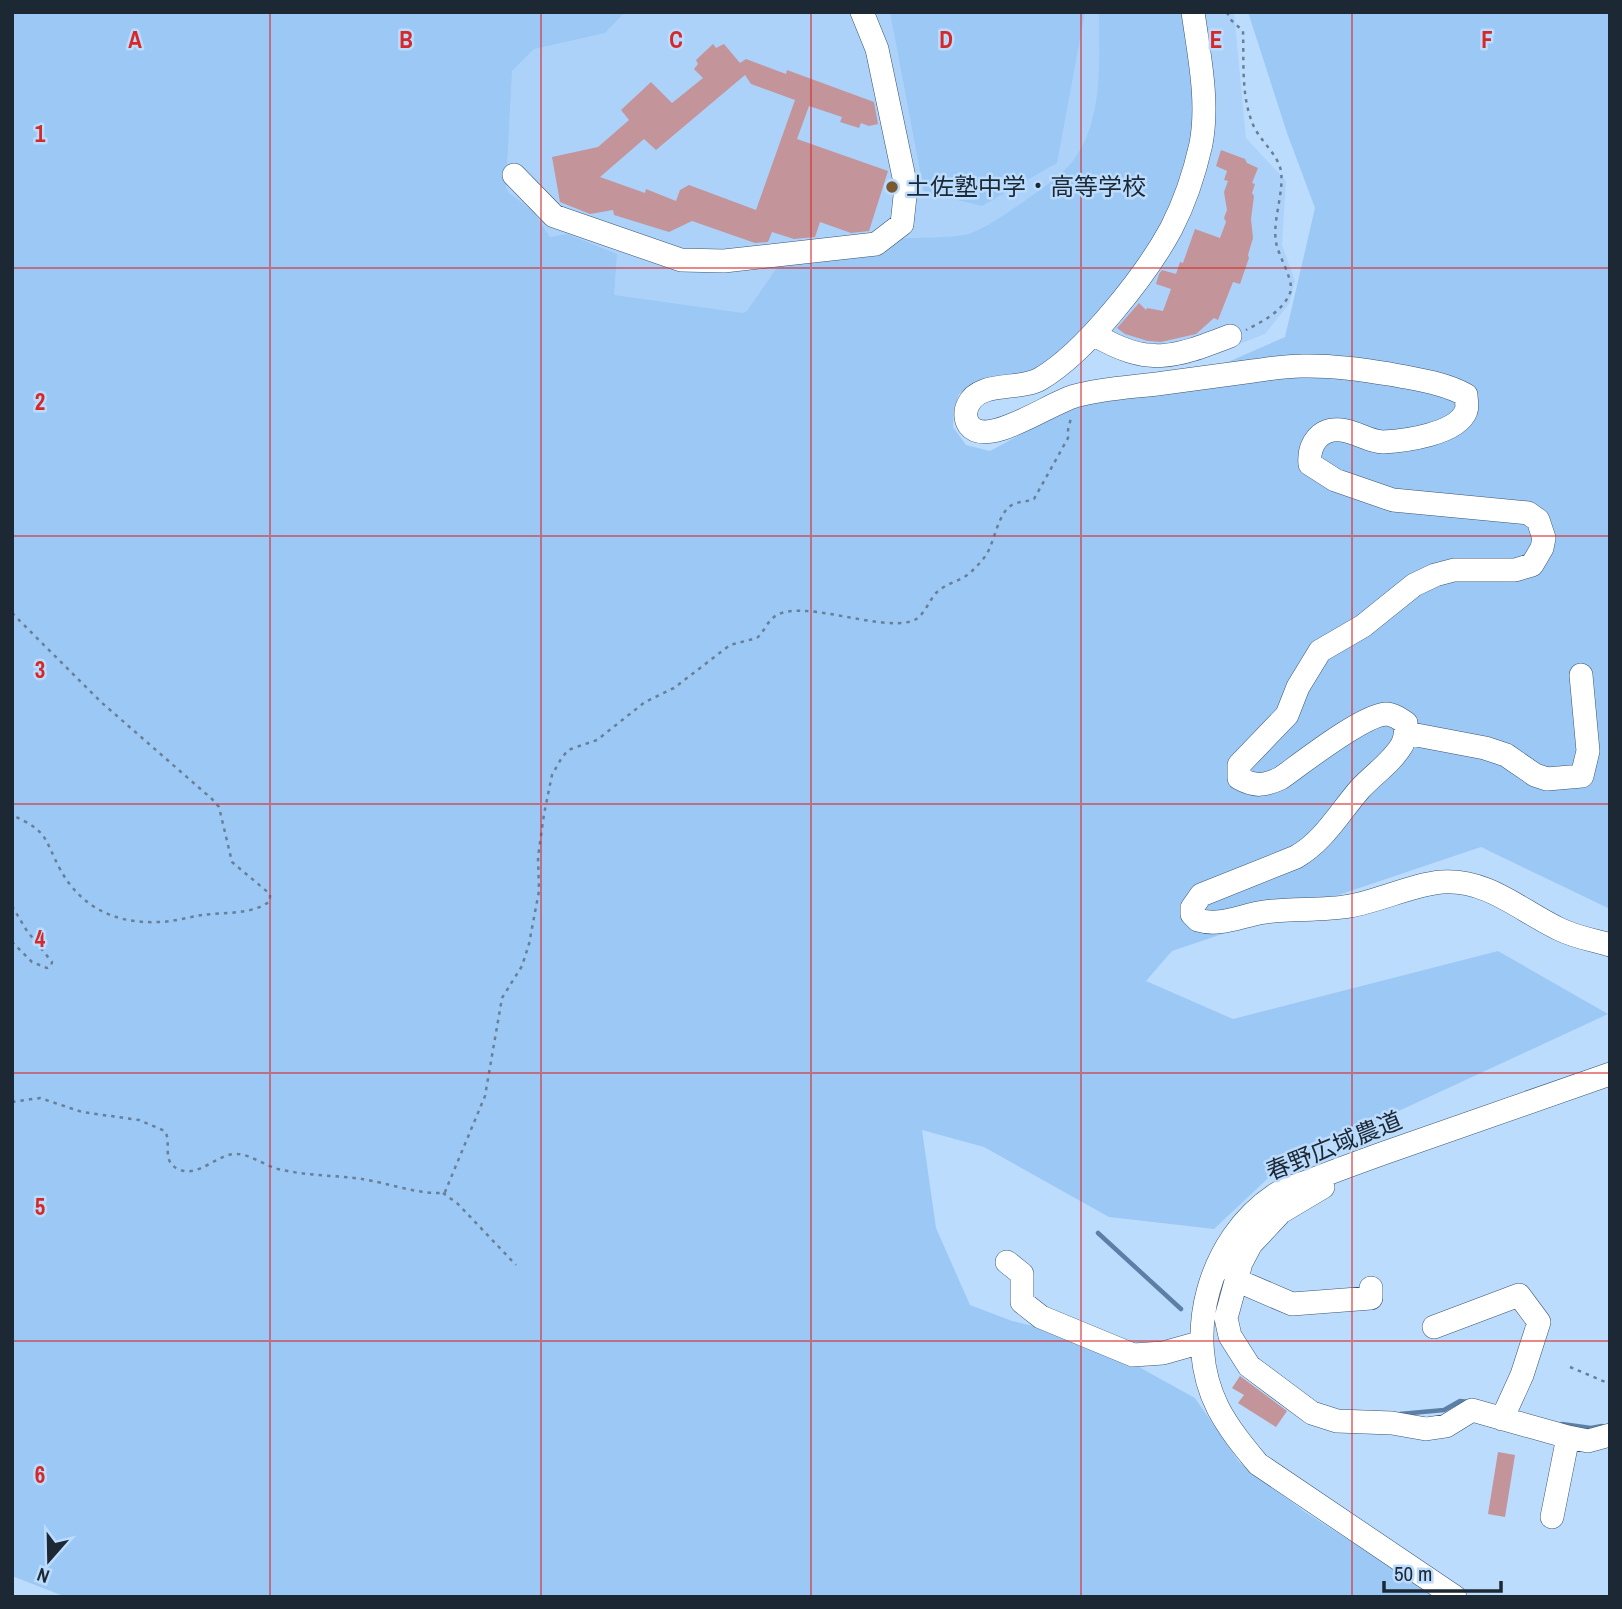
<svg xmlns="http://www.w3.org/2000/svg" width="1622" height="1609" viewBox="0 0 1622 1609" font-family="'Archivo Narrow','Noto Sans JP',sans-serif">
  <rect width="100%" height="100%" fill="#bcdcfd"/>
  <path fill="#add2f9" d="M 619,12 L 1234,12 L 1246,138 L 1286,181 L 1282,245 L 1295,281 L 1289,304 L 1265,334 L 1189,364 L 1154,368 L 1096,350 L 971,246 L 750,331 L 605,309 L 548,244 L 499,192 L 506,69 L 534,43 Z"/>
  <path fill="#9cc8f5" d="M 12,12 L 625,12 L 605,33 L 534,49 L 512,71 L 506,187 L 509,193 L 533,211 L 550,237 L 567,234 L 617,254 L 614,295 L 743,313 L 747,311 L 778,266 L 884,254 L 888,244 L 897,238 C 913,238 959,238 971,233 C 990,226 1010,211 1026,200 C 1042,188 1059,178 1072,162 C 1104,121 1099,61 1099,12 L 1184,12 L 1191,59 L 1193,128 L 1185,162 L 1165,220 L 1137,264 L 1091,322 L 1041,369 L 972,384 L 959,394 L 954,408 L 953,427 L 966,445 L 990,451 L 1059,414 L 1095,402 L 1150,396 L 1285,337 L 1315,208 L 1287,133 L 1248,12 L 1610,12 L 1610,909 L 1481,847 L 1172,951 L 1146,981 L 1233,1019 L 1498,951 L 1608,1014 L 1282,1165 L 1214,1229 L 1109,1217 L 984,1147 L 922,1130 L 936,1228 L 970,1305 L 1012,1321 L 1065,1333 L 1128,1361 L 1195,1398 L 1239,1462 L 1305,1512 L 1437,1597 L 66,1597 L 12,1576 Z
    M 890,12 L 1085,12 L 1057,163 L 982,206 L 924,192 Z"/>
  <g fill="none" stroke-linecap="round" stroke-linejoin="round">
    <path stroke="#5c80a5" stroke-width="4.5" d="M 1098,1233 L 1181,1309
      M 1400,1414 L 1444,1410 L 1460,1401 L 1469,1402
      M 1562,1424 L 1591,1428 L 1602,1426"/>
  </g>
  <path fill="#c3949a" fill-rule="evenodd" d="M 713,44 L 716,48 L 724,44 L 740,63 L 746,59 L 786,74 L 787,70 L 874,102 L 878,124 L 869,126 L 861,123 L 859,128 L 840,122 L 842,117 L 809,106 L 797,139 L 888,171 L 869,231 L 851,233 L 820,222 L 815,237 L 794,239 L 772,232 L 768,242 L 755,243 L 692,221 L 669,232 L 614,215 L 613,210 L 590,214 L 560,202 L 552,157 L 598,147 L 629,120 L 621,110 L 651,82 L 672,103 L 703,78 L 694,69 L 698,64 L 696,60 ZM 745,75 L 751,84 L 795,100 L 756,210 L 689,185 L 680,190 L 676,201 L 646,189 L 645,193 L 600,177 L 644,139 L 656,150 Z
    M 1221,150 L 1245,159 L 1247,163 L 1258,168 L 1252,183 L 1255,184 L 1252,193 L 1254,196 L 1251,219 L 1253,238 L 1248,255 L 1249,258 L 1240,284 L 1233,282 L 1218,320 L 1214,318 L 1196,334 L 1161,342 L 1148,341 L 1125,334 L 1117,328 L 1139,303 L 1146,310 L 1147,308 L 1163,311 L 1171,289 L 1156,284 L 1159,274 L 1162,270 L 1176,274 L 1180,262 L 1183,263 L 1195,229 L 1220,238 L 1226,222 L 1224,218 L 1227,210 L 1224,192 L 1228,181 L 1224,180 L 1227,171 L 1216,166 Z
    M 1240,1376 L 1287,1411 L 1276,1427 L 1238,1403 L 1244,1395 L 1232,1388 Z
    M 1498,1452 L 1515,1455 L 1505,1517 L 1488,1514 Z"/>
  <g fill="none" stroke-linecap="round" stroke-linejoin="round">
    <defs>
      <path id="minor" d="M 1193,12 C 1199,55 1209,101 1201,144 C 1195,171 1184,204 1171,229 C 1146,275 1085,353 1040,379 C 1020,391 979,380 968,405 C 965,411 965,419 969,425 C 987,449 1051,402 1075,396 C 1103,388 1135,387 1164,383 C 1194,379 1224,375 1253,371 C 1269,369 1285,366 1301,366 C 1333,365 1364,370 1395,375 C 1420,380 1444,383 1466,395 C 1466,400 1468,407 1466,411 C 1457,434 1405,441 1383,442 C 1369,442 1355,431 1341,430 C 1320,428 1308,444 1310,464 L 1335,480 L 1393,500 L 1528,513 L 1538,520 L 1544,538 L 1542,548 L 1532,565 L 1515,570 L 1454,570 L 1435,575 L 1414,585 L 1363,626 L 1320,651 L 1298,687 L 1287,715 L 1239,765 L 1239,778 C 1255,787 1264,786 1281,778 C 1302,763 1363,715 1386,714 C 1393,714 1400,719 1406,723 C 1406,731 1406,737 1402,745 C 1392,762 1374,774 1360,789 C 1339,813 1324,841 1296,857 L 1201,895 L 1192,908 L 1192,914 L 1198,920 C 1221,927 1242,915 1265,912 C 1293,908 1322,911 1350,906 C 1379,901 1414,884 1442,882 C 1488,879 1521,911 1559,929 C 1575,937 1593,940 1610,945
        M 514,175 L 554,216 L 681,260 L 724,261 L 876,244 L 902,224 L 906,187 L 877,49 L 862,12
        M 1093,334 C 1149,367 1173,358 1230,336
        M 1406,733 L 1485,748 L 1506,755 L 1535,775 L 1547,779 L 1582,776 L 1588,751 L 1581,675
        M 1323,1187 L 1281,1212 L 1251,1244 L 1241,1263 L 1226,1318 L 1230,1336 L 1249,1366 L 1312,1413 L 1337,1421 L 1392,1423 L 1426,1429 L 1446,1426 L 1472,1410 L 1568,1437 L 1588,1441 L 1610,1435
        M 1007,1262 L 1022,1274 L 1022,1302 L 1041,1317 L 1133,1355 L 1163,1353 L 1202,1342
        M 1236,1280 L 1292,1304 L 1371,1298 L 1371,1288
        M 1434,1327 L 1519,1295 L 1539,1322 L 1522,1375 L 1502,1419
        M 1552,1517 L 1568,1437
        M 1455,1597 L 1258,1464 C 1243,1446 1229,1429 1218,1408 C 1182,1336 1209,1239 1275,1195 C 1285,1188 1298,1185 1309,1181 C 1334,1171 1359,1162 1384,1153 C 1459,1127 1534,1101 1610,1074"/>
    </defs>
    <use href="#minor" stroke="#395470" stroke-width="24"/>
    <path stroke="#697f95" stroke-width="2.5" stroke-dasharray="3.5 5" stroke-linecap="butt" d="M 1227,12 L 1230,19 L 1243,31 C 1244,60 1241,94 1252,122 C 1258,139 1274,150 1280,167 C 1286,188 1272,219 1276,242 C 1278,256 1295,281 1290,293 C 1282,312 1263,321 1246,330
      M 12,613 L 101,702 L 212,799 L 219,807 L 232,862 L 270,894 L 270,901 C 252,915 224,912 202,915 C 188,917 173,922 159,922 C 116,924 81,908 60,869 C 43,837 49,832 12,815
      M 12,906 L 27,931 L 52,962 L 51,966 L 47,968 L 32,962 L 12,942
      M 12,1102 L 40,1098 L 82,1112 L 139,1120 L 165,1131 C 172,1144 161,1161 178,1169 C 199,1179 218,1152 238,1154 C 251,1155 264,1165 278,1169 C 306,1176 334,1175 362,1179 C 384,1182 427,1197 445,1192 L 485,1096 L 502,998 L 522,966 L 529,944 L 539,891 L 538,857 L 544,814 L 552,775 L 561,759 L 568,750 L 597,740 L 645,702 L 674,688 L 730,645 L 757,638 C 764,632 767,622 774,617 C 799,597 878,632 912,621 C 924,617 928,602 936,593 C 947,582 961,582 972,571 C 977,566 982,561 986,555 C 995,542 998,510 1014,504 C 1021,501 1027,502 1034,499 L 1068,438 L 1068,430 L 1071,418
      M 443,1193 L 458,1204 L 516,1265
      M 1570,1367 L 1610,1384"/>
    <use href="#minor" stroke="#fff" stroke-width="23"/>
  </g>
  <path fill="none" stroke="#d62828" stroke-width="2" stroke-opacity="0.55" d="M 270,12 L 270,1597M 541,12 L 541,1597M 811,12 L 811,1597M 1081,12 L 1081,1597M 1352,12 L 1352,1597M 12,268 L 1610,268M 12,536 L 1610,536M 12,804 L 1610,804M 12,1073 L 1610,1073M 12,1341 L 1610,1341"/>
  <circle fill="#7a5830" stroke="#bcdcfd" stroke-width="2.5" cx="892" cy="187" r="7"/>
  <g text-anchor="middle" stroke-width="5" stroke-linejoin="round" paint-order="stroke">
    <g font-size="24" fill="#1c2834" stroke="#bcdcfd" text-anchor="start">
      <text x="906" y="195">土佐塾中学・高等学校</text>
    </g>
    <g font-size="24" fill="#1c2834" stroke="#bcdcfd">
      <text transform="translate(1334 1146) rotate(-22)" y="8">春野広域農道</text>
    </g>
  </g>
  <g font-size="23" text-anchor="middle" font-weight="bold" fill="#d62828" stroke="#bcdcfd" stroke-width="5" stroke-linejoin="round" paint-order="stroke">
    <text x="135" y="48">A</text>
    <text x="406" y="48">B</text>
    <text x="676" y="48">C</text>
    <text x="946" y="48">D</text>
    <text x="1216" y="48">E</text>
    <text x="1487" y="48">F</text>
    <text x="40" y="142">1</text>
    <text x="40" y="410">2</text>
    <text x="40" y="678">3</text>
    <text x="40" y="947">4</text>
    <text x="40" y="1215">5</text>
    <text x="40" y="1483">6</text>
  </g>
  <rect width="1622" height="1609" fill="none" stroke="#1c2834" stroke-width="28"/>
  <g transform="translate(49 1560) rotate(200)" stroke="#bcdcfd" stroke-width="5" paint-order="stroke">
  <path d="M0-5L12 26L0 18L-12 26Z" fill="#1c2834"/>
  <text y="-10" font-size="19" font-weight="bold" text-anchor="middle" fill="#1c2834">N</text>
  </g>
  <path d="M1384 1581v10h117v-10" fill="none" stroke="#1c2834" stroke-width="3.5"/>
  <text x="1394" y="1581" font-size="21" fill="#1c2834" stroke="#bcdcfd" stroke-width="5" paint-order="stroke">50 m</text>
</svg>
